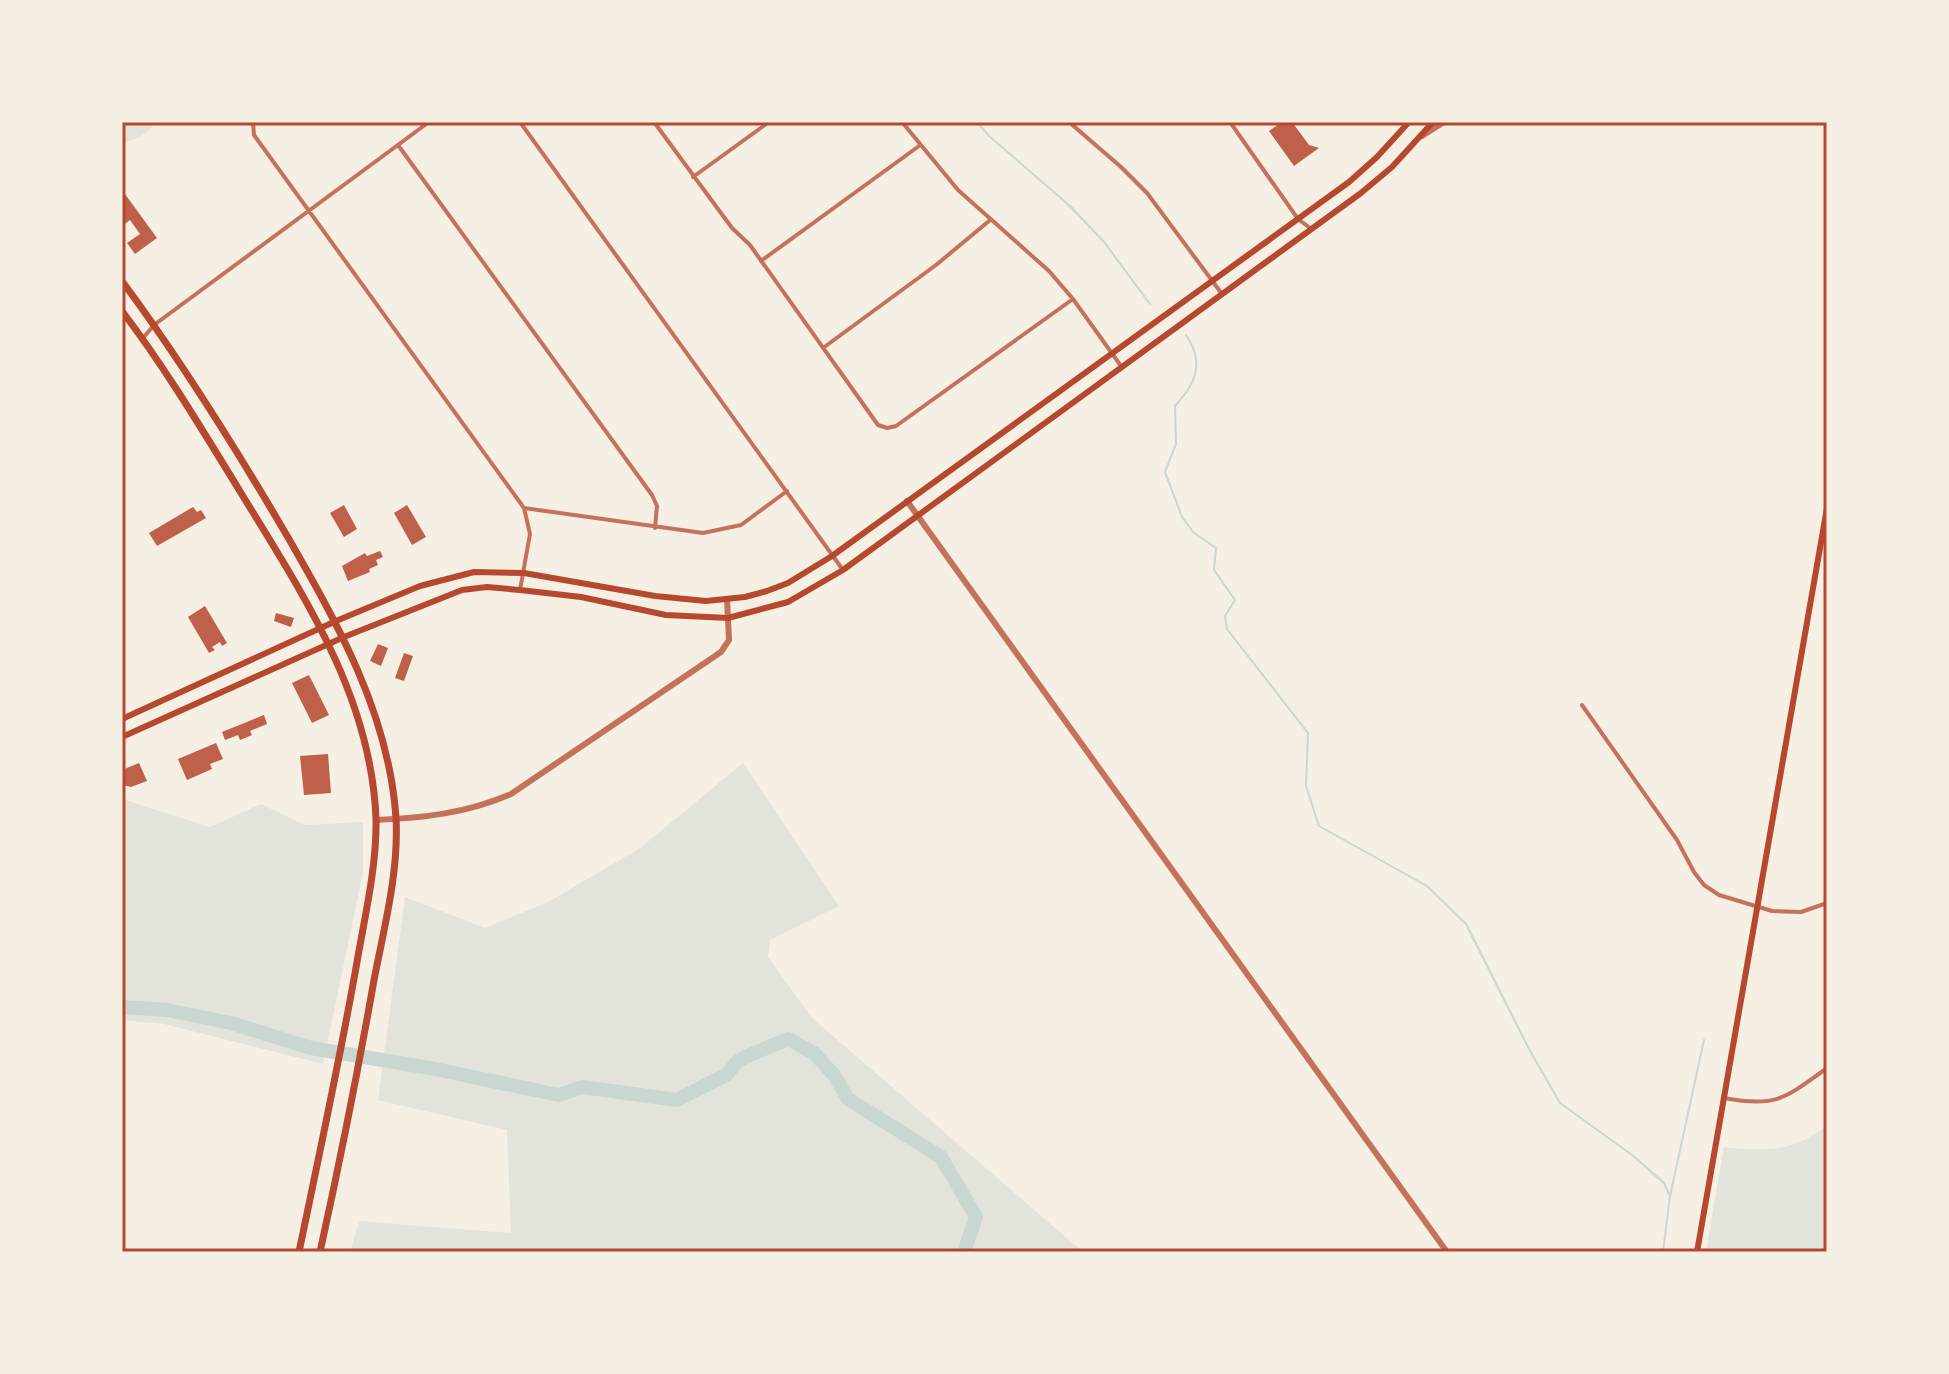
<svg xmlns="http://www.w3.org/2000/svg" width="1949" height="1374" viewBox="0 0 1949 1374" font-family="Overpass,sans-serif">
  <rect width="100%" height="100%" fill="#f6efe4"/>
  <path fill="#e2e4dc" d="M 122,122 L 155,122 C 150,135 134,139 122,144 Z
    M 743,763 L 839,906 L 770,940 L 768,957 L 812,1018 L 1083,1252 L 350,1252 L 359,1221 L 511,1233 L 507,1130 L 378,1100 L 405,897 L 485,928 L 550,901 L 640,848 Z
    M 122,799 L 210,827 L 261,804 L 305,825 L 363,822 L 363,872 L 323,1064 L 164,1024 L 122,1020 Z
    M 1827,1126 L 1827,1252 L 1706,1252 L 1724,1147 C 1768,1152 1790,1152 1827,1126 Z"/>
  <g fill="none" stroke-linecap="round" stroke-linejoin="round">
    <path stroke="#c9d6d2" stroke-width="2" d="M 977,122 L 988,135 L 1071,207 L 1104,242 L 1150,304
      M 1186,335 C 1205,363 1196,383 1175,406 L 1176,444 L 1165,472 L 1182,517 L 1194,533 L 1216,548 L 1214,570 L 1235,600 L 1225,616 L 1227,629 L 1308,733 L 1306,786 L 1319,826 L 1427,886 L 1466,924 L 1529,1049 L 1560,1103 L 1632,1155 L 1664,1183 L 1670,1196
      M 1663,1252 L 1670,1196 L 1704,1040"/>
    <path stroke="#c9d6d2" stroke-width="14" d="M 122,1007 L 167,1010 L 231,1023 L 311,1048 L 430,1068 L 559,1095 L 582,1087 L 677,1100 L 726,1075 L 737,1062 L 745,1057 L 788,1039 L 814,1053 L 834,1075 L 848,1099 L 941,1157 L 976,1217 L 964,1252"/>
  </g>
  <path fill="#bf614a" d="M 1282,122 L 1292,122 L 1309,145 L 1319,148 L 1294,166 L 1269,131 Z
    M 125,194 L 157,238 L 135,254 L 127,243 L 140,234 L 130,220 L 122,226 L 122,197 Z
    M 344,505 L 357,529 L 344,537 L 330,513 Z
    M 407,505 L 426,537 L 412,545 L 394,513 Z
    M 193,507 L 197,512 L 201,510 L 206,518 L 157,546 L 149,533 Z
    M 380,551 L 383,557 L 376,560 L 378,565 L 369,569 L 370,572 L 348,581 L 342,566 L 365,553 L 367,556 Z
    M 205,606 L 227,643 L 222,646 L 220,642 L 212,647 L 215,650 L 209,653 L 188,617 Z
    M 276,613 L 294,618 L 291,627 L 274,621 Z
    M 378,644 L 388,648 L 381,666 L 370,661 Z
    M 404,653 L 413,656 L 404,681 L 395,678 Z
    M 309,675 L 329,715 L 312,723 L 292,683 Z
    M 264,715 L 267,724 L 250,731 L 252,735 L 240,740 L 238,735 L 225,740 L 222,732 Z
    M 216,743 L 223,759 L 210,764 L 212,769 L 187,780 L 178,759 Z
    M 328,754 L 331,793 L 304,795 L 300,756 Z
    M 139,763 L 147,781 L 131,787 L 123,785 L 122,770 Z"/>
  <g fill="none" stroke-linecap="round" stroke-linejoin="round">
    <path stroke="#c5725c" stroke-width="4" d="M 253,122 L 254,135 L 524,508 L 530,534 L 520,590
      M 520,122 L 843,570
      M 654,122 L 732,228 L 750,245 L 878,425 L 887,428 L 896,426 L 1073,299
      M 902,122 L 958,190 L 1049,271 L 1073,299 L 1121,366
      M 1069,122 L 1121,167 L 1147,193 L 1222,294
      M 1230,122 L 1298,219 L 1310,228
      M 398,145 L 652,495 L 657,506 L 655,528
      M 693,177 L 769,122
      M 761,261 L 919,146
      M 143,338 L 154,325 L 429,122
      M 823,348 L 936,265 L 989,221
      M 524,508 L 703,533 L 741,525 L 787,491
      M 1582,705 L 1677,840 L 1694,872 L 1704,885 L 1719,895 L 1772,911 L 1801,912 L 1827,903
      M 1724,1098 C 1777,1108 1785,1098 1827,1068"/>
    <path stroke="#c5725c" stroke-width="6" d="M 1422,136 L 1444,122
      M 907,501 L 1447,1252
      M 376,820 C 424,818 467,813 511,794 L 721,652 L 729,640 L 727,599"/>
    <path stroke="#b5482f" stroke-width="6" d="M 122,719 L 336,621 L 420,586 L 474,572 L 524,573 L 655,596 L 706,601 L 745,597 L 767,591 L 788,583 L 832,556 L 1349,182 L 1377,157 L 1409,122
      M 122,737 L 344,637 L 462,590 L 487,587 L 520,590 L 581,597 L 666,615 L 728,618 L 788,602 L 843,570 L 1361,193 L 1392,167 L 1433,122
      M 1697,1252 L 1827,508"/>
    <path stroke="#b5482f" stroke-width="7" d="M 122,281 C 182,362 235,447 286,534 C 337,623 389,713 396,818 C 399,872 384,928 374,980 C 358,1071 340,1161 320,1252
      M 122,311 C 166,369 203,431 241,493 C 303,594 371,696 376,818 C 377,866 365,915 357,962 C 340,1059 319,1155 299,1252"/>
  </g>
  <rect width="1949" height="1374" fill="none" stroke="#f6efe4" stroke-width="248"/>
  <rect x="124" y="124" width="1701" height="1126" fill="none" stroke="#b5482f" stroke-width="3"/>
</svg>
